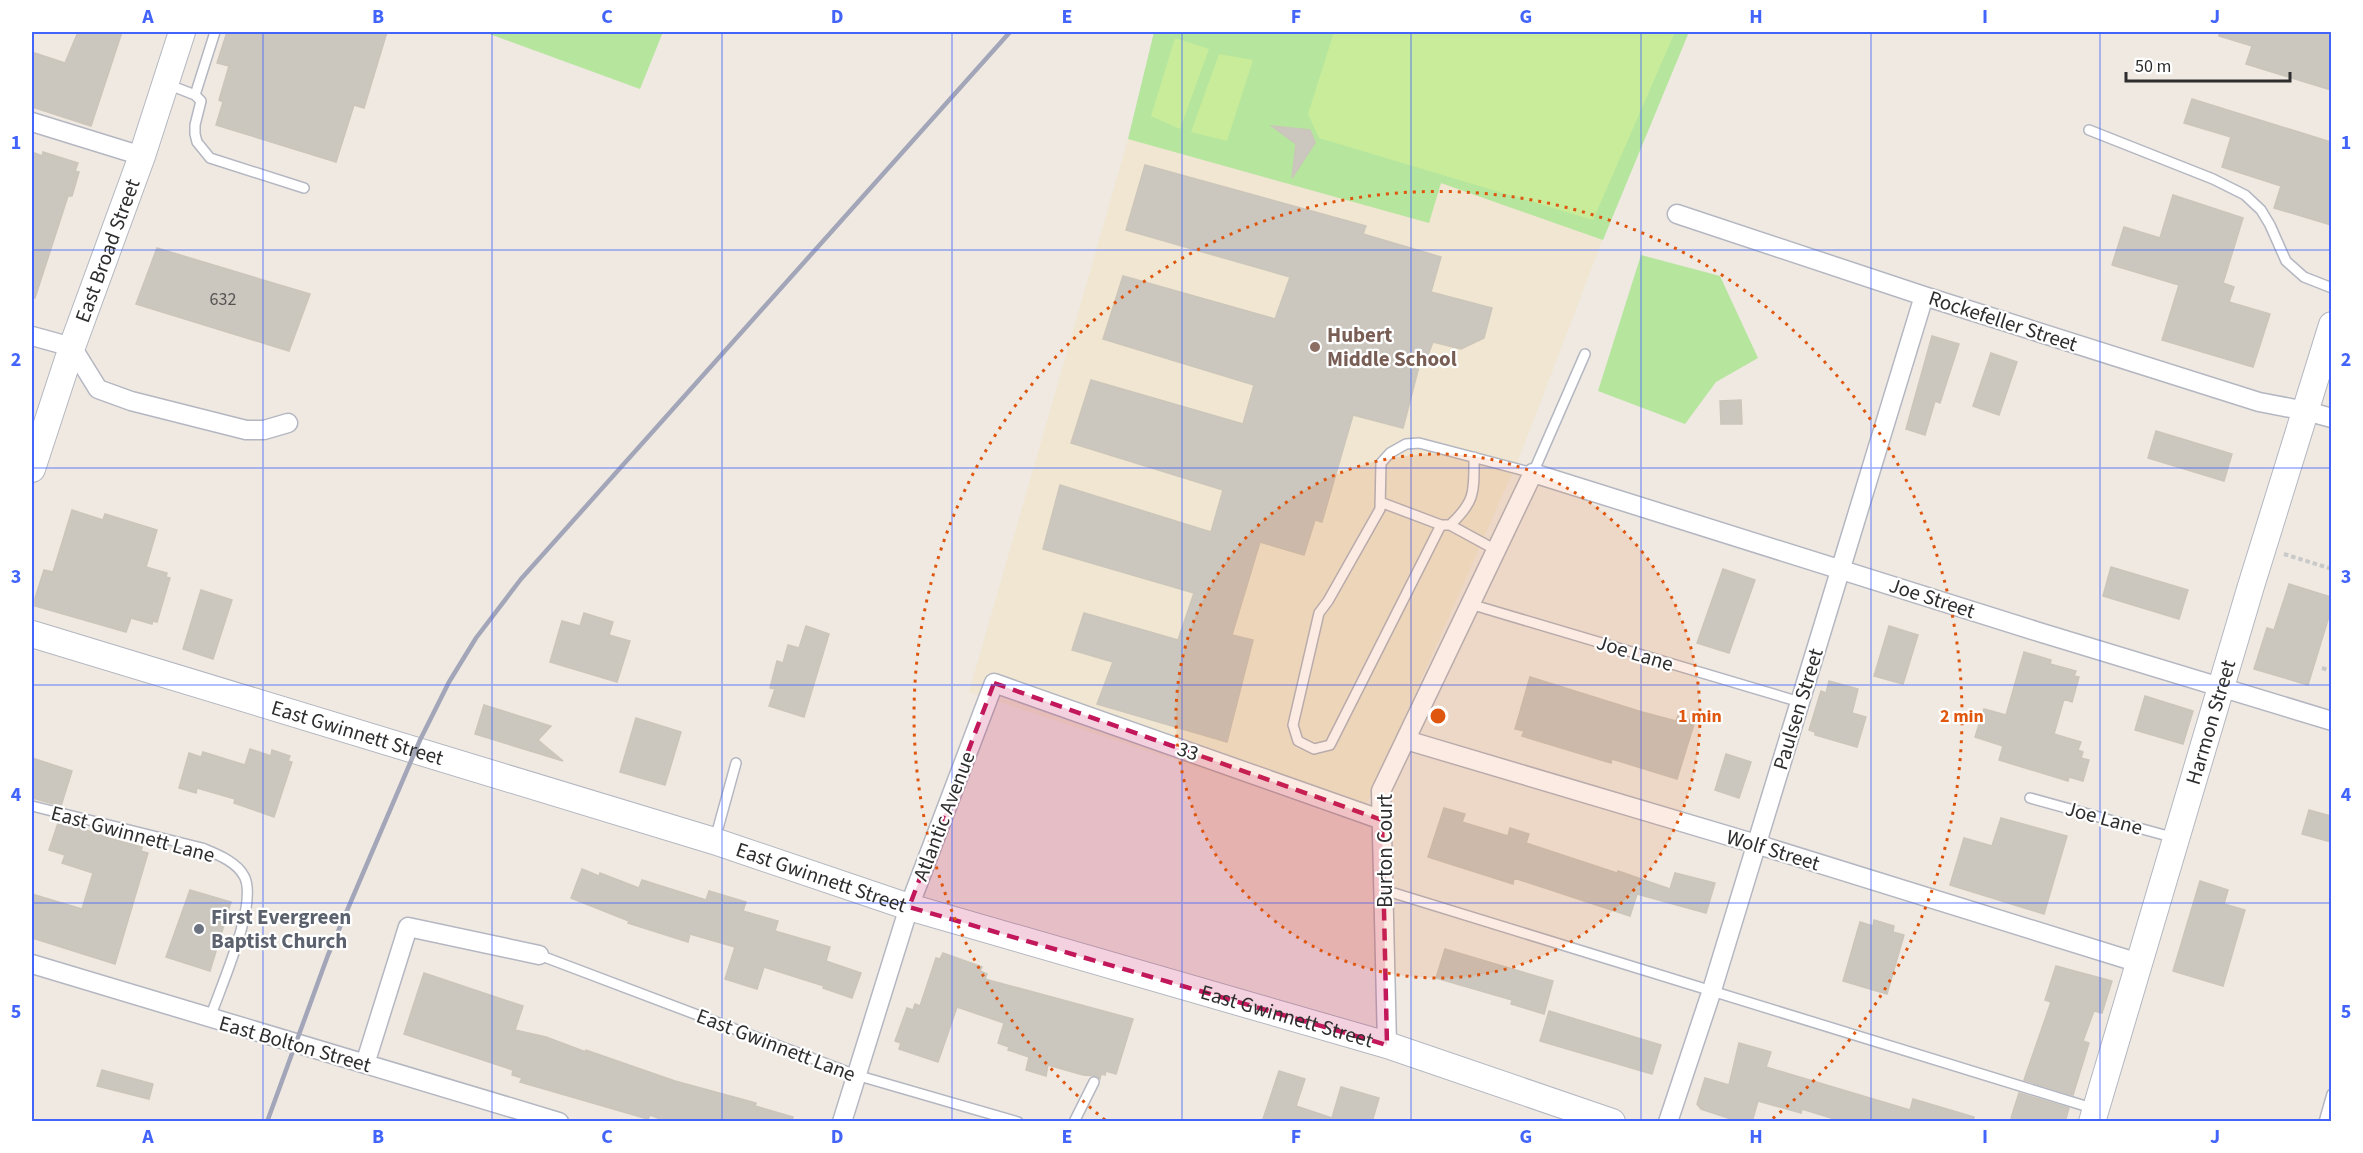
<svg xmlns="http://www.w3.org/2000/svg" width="2363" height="1153" viewBox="0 0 2363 1153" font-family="'Source Sans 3',sans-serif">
  <rect width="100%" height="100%" fill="#efe9e1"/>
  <path fill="#f0e6d1" d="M 1159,32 L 1682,32 L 1521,453 L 1359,821 L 969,692 Z"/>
  <path fill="#b6e59e" d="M 484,32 L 663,32 L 640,89 Z
    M 1154,32 L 1689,32 L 1603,240 L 1441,183 L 1429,223 L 1128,139 Z
    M 1641,255 L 1720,276 L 1758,358 L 1716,382 L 1685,424 L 1598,391 Z"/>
  <path fill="#c9ec9a" d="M 1334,32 L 1675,32 L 1593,220 L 1319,138 L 1308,114 Z
    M 1175,38 L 1209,49 L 1180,129 L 1151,116 Z
    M 1219,54 L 1253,60 L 1227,141 L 1191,132 Z"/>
  <path fill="#cbc7bf" stroke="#cbc5ba" stroke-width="1.5" d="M 78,32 L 122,32 L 91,126 L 32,107 L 32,52 L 65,63 Z
    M 227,32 L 387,32 L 364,108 L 354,105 L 336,162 L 216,125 L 223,102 L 219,100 L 229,66 L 217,63 Z
    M 2219,32 L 2331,32 L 2331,90 L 2246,64 L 2252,46 L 2219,36 Z
    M 2192,99 L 2331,142 L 2331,225 L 2274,208 L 2281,186 L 2222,167 L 2231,137 L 2184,123 Z
    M 1272,126 L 1310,130 L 1315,143 L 1292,178 L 1296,144 Z
    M 32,152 L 42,156 L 43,152 L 78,163 L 75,171 L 79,172 L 72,196 L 68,196 L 35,298 L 32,298 Z
    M 1145,165 L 1366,226 L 1363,234 L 1441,257 L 1431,292 L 1492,308 L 1484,338 L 1461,349 L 1433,342 L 1428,355 L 1422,355 L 1403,428 L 1353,415 L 1322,522 L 1315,520 L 1304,555 L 1260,542 L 1232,635 L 1253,640 L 1227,742 L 1097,704 L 1113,662 L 1072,650 L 1084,613 L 1178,640 L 1194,593 L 1043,549 L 1060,485 L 1211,532 L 1223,490 L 1071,443 L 1091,380 L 1243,424 L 1254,385 L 1103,339 L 1123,276 L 1275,319 L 1290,277 L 1126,230 Z
    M 2173,195 L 2243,218 L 2223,283 L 2234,287 L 2229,302 L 2270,314 L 2253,367 L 2162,340 L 2179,285 L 2112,265 L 2124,227 L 2160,238 Z
    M 157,248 L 310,294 L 289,351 L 136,304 Z
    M 1932,336 L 1959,344 L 1940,403 L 1935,401 L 1925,435 L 1906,429 Z
    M 1991,353 L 2017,362 L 1999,415 L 1973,406 Z
    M 1741,400 L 1742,424 L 1721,424 L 1720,401 Z
    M 2156,431 L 2232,454 L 2224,481 L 2148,458 Z
    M 72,510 L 103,520 L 105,514 L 157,530 L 146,567 L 167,573 L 166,577 L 170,578 L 157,622 L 153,621 L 152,624 L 131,618 L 126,632 L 35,606 L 35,598 L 44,570 L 53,572 Z
    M 2111,567 L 2188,590 L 2179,619 L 2103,596 Z
    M 1723,569 L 1755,580 L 1729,653 L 1697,643 Z
    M 2289,584 L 2331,597 L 2331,610 L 2308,685 L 2254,669 L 2267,628 L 2274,630 Z
    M 201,590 L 232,600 L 213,659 L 183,649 Z
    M 584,613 L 613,622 L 609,635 L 630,641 L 617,682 L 550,662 L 562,621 L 580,626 Z
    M 806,626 L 829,634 L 804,717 L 769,706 L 775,689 L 770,688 L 777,661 L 783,663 L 788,645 L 799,648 Z
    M 1889,626 L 1918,635 L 1903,684 L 1874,676 Z
    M 2024,652 L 2051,660 L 2050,664 L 2076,671 L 2074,676 L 2079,677 L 2072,702 L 2064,699 L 2054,734 L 2081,742 L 2078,750 L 2083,752 L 2081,758 L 2089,760 L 2083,781 L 2069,777 L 2068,781 L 1999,760 L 2003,746 L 1975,737 L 1984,709 L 2006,715 Z
    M 1530,677 L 1642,712 L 1676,721 L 1678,716 L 1695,721 L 1677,779 L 1612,759 L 1611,763 L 1522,736 L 1524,731 L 1515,729 Z
    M 1829,681 L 1858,689 L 1852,713 L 1866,717 L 1857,747 L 1815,735 L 1815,732 L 1809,730 L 1821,691 L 1826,693 Z
    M 2145,696 L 2193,711 L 2183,744 L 2135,730 Z
    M 484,705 L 551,726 L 538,740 L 563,761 L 475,734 Z
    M 636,718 L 681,732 L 665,785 L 620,772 Z
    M 250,749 L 271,756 L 272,750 L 290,756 L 288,761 L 292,762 L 274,817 L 234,803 L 235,799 L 197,788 L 196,793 L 179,788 L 189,753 L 201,757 L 203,752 L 245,765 Z
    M 1726,754 L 1751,762 L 1739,798 L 1715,790 Z
    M 32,758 L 72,771 L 61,806 L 32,798 Z
    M 1444,808 L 1465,814 L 1462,822 L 1508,836 L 1510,828 L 1529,834 L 1526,843 L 1617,873 L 1618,871 L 1670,889 L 1675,873 L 1715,883 L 1706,913 L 1637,894 L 1630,916 L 1514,878 L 1513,884 L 1428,857 Z
    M 2309,810 L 2331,816 L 2331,842 L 2302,834 Z
    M 2001,818 L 2067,836 L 2044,914 L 1950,885 L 1964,838 L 1992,846 Z
    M 59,820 L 108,838 L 142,847 L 141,851 L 148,853 L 115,964 L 32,938 L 32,894 L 82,909 L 93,873 L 62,863 L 65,855 L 49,850 Z
    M 582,869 L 599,876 L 600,873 L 639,888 L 642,880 L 706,900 L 709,891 L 746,902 L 743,911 L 778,921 L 775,931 L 830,947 L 826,961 L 861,973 L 852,998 L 823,988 L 824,986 L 764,967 L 757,989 L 725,979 L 735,947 L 690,934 L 688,942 L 628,923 L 629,921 L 571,898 Z
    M 2200,881 L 2228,890 L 2224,904 L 2245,910 L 2223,986 L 2173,971 Z
    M 190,890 L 231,902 L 210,971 L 166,957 Z
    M 1874,920 L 1894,926 L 1893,932 L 1904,935 L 1887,994 L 1843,981 L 1860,922 L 1873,926 Z
    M 1445,949 L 1553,981 L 1544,1014 L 1511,1004 L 1512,1000 L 1436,978 Z
    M 943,953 L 982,967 L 980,971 L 987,974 L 985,979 L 1133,1019 L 1116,1074 L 1106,1071 L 1105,1075 L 1101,1074 L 1100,1079 L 1096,1076 L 1083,1075 L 1048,1065 L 1046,1076 L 1026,1070 L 1029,1057 L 1008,1050 L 1009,1047 L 998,1043 L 1004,1023 L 957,1007 L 938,1062 L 899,1049 L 901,1043 L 895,1041 L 907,1008 L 913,1010 L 915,1004 L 920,1006 L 936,958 L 940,959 Z
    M 2056,966 L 2112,981 L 2102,1013 L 2094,1011 L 2083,1041 L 2089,1043 L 2073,1095 L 2024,1080 L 2051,1002 L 2045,1000 Z
    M 424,973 L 523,1006 L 515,1030 L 546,1037 L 586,1052 L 586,1050 L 675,1081 L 756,1103 L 755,1106 L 793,1117 L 792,1122 L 668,1122 L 650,1115 L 648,1119 L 520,1082 L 522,1078 L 512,1075 L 513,1070 L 404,1034 Z
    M 1549,1011 L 1661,1045 L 1652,1074 L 1540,1041 Z
    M 1739,1043 L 1771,1052 L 1766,1067 L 1910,1110 L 1913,1099 L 1974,1117 L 1973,1122 L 1844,1122 L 1802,1109 L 1801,1113 L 1758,1101 L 1752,1122 L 1740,1122 L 1701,1109 L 1697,1104 L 1705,1078 L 1729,1085 Z
    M 102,1070 L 153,1084 L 149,1099 L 97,1086 Z
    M 1279,1071 L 1305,1079 L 1296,1106 L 1332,1118 L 1341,1087 L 1379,1098 L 1372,1122 L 1262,1122 Z
    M 2019,1093 L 2069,1108 L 2065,1122 L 2013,1122 L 2014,1119 L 2011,1118 Z"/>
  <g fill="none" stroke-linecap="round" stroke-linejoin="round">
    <defs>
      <path id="lane" d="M 167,84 L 195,95 L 201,101 L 195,125 L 195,134 L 197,142 L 210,158 L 304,188
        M 195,95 L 215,32
        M 2089,130 L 2213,179 L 2245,195 L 2261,210 L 2270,225 L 2286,261 L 2304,277 L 2332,288
        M 1380,502 L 1441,525
        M 1450,525 C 1476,501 1474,491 1474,457
        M 1496,550 L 1450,525 L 1441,525 L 1330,745 L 1314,749 L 1298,741 L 1293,725 L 1319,613 L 1328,601 L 1380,509 L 1381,463 L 1390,453 L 1406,444 L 1419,443 L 1533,473 L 1585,354
        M 1470,604 L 1800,702
        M 2030,798 L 2175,838
        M 32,806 L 202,848 C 216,854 236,861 244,876 C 259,903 220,988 210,1018
        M 715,839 L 736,763
        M 1384,890 L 2095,1109
        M 539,955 L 856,1075 L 1018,1122
        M 1074,1122 L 1094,1082
        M 2324,1122 L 2332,1094"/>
      <path id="street" d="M 32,122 L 142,156
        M 1677,214 L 1924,296 L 2259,402 L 2306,411 L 2332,418
        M 32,336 L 72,347 L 98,389 L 131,401 L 246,430 L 264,430 L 288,423
        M 1406,740 L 1756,844 L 2139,963
        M 32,964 L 559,1122
        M 1387,1045 L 1381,791 L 1533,473 L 2042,633 L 2332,721
        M 365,1064 L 408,927 L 539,955
        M 842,1122 L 909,907 L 994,683 L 1382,820
        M 1668,1122 L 1712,990 L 1924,296"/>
      <g id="secondary">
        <path id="s1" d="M 32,469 L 72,347 L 142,156 L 182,32"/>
        <path id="s2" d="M 32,634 L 714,841 L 909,907 L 1387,1045 L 1612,1122"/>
        <path id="s3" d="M 2092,1122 L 2251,586 L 2332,325"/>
      </g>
    </defs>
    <use href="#lane" stroke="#b4b7c1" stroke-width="12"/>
    <use href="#street" stroke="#b4b7c1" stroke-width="21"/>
    <use href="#secondary" stroke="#b4b7c1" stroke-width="28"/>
    <path stroke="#c9c9c9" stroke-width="4" stroke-dasharray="4.5 3" stroke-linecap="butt" d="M 2284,554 L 2332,569
      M 2322,668 L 2332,671"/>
    <use href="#lane" stroke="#fff" stroke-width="9"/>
    <use href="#street" stroke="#fff" stroke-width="18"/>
    <use href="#secondary" stroke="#fff" stroke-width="26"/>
    <path stroke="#a3a6b8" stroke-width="4.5" d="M 267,1122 L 328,955 L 420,740 L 449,682 L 476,638 L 521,579 L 1010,32"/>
  </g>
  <path fill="#c2185b" fill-opacity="0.2" stroke="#c2185b" stroke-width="4.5" stroke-dasharray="12 8" stroke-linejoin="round" d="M 994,683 L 1382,820 L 1387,1045 L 909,907 Z"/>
  <path fill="none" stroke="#4264fb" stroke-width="1.5" stroke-opacity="0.55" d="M 263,32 L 263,1122M 492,32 L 492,1122M 722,32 L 722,1122M 952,32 L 952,1122M 1182,32 L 1182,1122M 1411,32 L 1411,1122M 1641,32 L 1641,1122M 1871,32 L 1871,1122M 2100,32 L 2100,1122M 32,250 L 2332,250M 32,468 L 2332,468M 32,685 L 2332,685M 32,903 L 2332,903"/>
  <circle cx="1438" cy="716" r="262" fill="#df570e" fill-opacity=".12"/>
  <g fill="none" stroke="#df570e" stroke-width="3" stroke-dasharray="3 6">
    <circle cx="1438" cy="716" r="262"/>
    <path d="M1105 1120A524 524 0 1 1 1771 1120"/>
  </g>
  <circle fill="#8d6e63" stroke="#fff" stroke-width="2" cx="1315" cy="347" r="6"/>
  <circle fill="#6b7280" stroke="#fff" stroke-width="2" cx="199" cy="929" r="6"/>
  <g text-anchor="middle" stroke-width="4.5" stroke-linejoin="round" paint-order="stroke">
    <g font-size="18" fill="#555452">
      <text x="223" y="305">632</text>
    </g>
    <g font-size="21" fill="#2e2e2e" stroke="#fff">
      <text dy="7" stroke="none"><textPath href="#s1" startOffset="231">East Broad Street</textPath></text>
      <text transform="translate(2003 321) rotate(18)" y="7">Rockefeller Street</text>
      <text transform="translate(1932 598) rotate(18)" y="7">Joe Street</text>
      <text transform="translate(1635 653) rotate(17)" y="7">Joe Lane</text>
      <text transform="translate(1798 709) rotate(-73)" y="7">Paulsen Street</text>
      <text dy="7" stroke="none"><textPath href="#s3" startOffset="417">Harmon Street</textPath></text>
      <text dy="7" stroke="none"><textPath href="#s2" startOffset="340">East Gwinnett Street</textPath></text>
      <text transform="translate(1188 751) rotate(19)" y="7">33</text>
      <text transform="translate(944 816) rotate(-69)" y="7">Atlantic Avenue</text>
      <text transform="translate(2104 818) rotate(15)" y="7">Joe Lane</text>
      <text transform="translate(133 834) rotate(15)" y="7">East Gwinnett Lane</text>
      <text transform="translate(1773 850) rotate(17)" y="7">Wolf Street</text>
      <text transform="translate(1385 851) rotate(-90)" y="7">Burton Court</text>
      <text dy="7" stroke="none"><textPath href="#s2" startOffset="826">East Gwinnett Street</textPath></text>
      <text dy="7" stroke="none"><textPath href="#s2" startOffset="1312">East Gwinnett Street</textPath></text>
      <text transform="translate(295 1044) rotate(16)" y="7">East Bolton Street</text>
      <text transform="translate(776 1045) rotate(21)" y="7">East Gwinnett Lane</text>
    </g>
    <g font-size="21" font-weight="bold" fill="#785e54" stroke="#fff" text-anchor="start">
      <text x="1327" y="342">Hubert<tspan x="1327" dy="24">Middle School</tspan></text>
    </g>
    <g font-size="21" font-weight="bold" fill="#5b616d" stroke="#fff" text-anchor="start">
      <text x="211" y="924">First Evergreen<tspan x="211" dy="24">Baptist Church</tspan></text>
    </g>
  </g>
  <circle cx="1438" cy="716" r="9" fill="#df570e" stroke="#fff" stroke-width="3"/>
  <g font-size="18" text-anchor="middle" font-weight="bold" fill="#df570e" stroke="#fff" stroke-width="4.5" stroke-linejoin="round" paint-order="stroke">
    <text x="1700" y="722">1 min</text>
    <text x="1962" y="722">2 min</text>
  </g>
  <rect width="2363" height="1153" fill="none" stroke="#ffffff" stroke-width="66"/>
  <path d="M2126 72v9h164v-9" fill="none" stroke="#2e2e2e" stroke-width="3"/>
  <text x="2135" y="72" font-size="18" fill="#2e2e2e" stroke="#ffffff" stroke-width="4.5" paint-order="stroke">50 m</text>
  <rect x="33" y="33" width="2297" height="1087" fill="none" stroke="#4264fb" stroke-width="2"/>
  <g font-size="20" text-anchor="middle" font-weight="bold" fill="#4264fb">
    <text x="148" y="23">A</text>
    <text x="378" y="23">B</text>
    <text x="607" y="23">C</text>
    <text x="837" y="23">D</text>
    <text x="1067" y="23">E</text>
    <text x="1296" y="23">F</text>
    <text x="1526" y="23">G</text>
    <text x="1756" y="23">H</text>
    <text x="1985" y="23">I</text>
    <text x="2215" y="23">J</text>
    <text x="16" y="149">1</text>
    <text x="2346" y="149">1</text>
    <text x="16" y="366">2</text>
    <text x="2346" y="366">2</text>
    <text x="16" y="583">3</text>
    <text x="2346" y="583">3</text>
    <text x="16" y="801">4</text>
    <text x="2346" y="801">4</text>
    <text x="16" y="1018">5</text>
    <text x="2346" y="1018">5</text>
    <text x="148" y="1143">A</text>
    <text x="378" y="1143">B</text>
    <text x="607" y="1143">C</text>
    <text x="837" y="1143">D</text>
    <text x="1067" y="1143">E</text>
    <text x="1296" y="1143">F</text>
    <text x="1526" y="1143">G</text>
    <text x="1756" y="1143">H</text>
    <text x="1985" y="1143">I</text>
    <text x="2215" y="1143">J</text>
  </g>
</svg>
